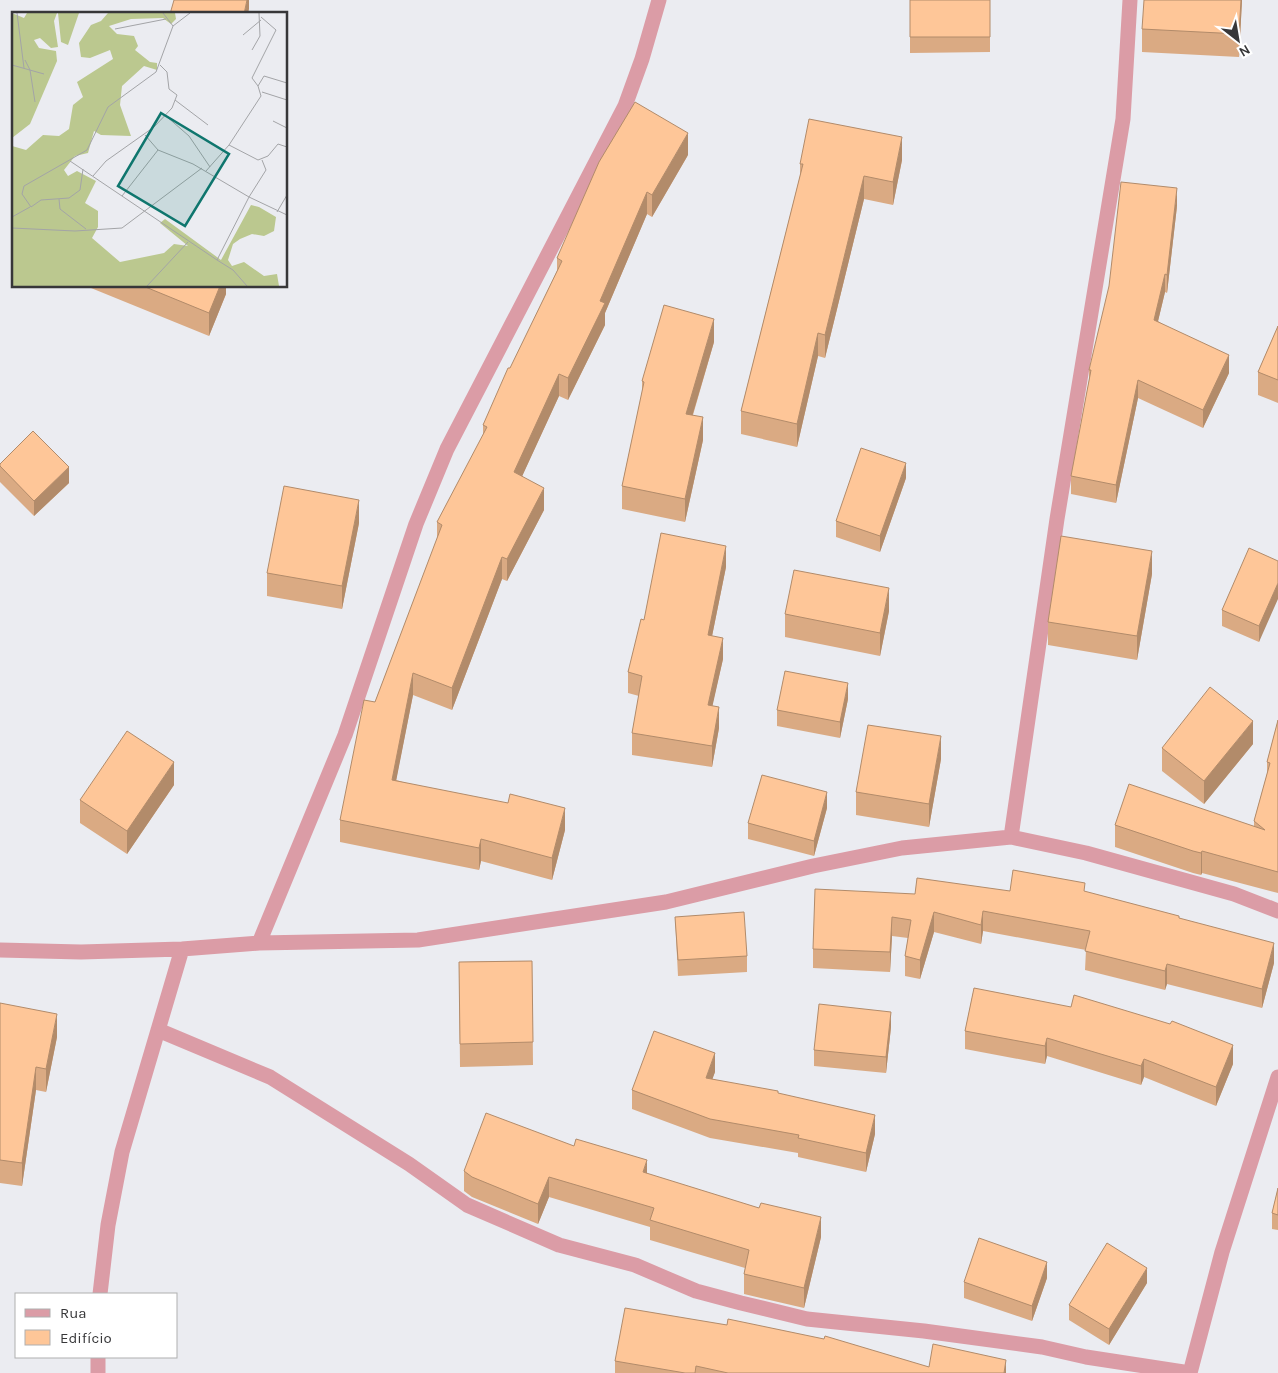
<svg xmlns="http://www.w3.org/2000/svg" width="1278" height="1373" viewBox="0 0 1278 1373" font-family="Karla,sans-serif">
  <rect width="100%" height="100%" fill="#ebecf1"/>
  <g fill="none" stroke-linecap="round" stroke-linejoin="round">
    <path stroke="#db9ca6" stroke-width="15" d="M 1011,837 L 1057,519 L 1123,119 L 1130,0
      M 259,943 L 345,735 L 416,524 L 447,449 L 625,106 L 642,59 L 659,0
      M 0,950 L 81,952 L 182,949 L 259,943 L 418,940 L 666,902 L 813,866 L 902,848 L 1011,837 L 1086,853 L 1234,894 L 1278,911
      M 158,1030 L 270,1077 L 409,1164 L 467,1205 L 559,1245 L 635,1265 L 696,1291 L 741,1303 L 807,1319 L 924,1331 L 1042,1347 L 1086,1357 L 1190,1373
      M 100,1294 L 108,1225 L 122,1152 L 182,949
      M 98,1373 L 98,1357
      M 1190,1373 L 1222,1252 L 1278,1077"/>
  </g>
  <path fill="#daaa83" d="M 910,0 L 990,0 L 990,52 L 910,53 Z
    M 1242,0 L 1239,57 L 1142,52 L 1142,29 Z
    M 688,155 L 652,217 L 647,214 L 605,313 L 605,325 L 568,400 L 559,396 L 522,476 L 544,510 L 507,581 L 502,579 L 452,710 L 413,695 L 396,780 L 565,830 L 552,880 L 481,861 L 479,870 L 340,842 L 340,820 L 375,702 L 437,540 L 437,522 L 483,436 L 483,425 L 557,271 L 557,258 Z
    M 902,160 L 893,205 L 864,199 L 825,358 L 818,356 L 797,447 L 741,434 L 741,411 L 800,176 L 800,164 Z
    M 1177,206 L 1167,293 L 1165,292 L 1158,321 L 1229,373 L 1203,428 L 1138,398 L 1116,503 L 1071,494 L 1071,476 L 1089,381 L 1089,370 Z
    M 91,286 L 226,286 L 226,294 L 209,336 L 91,288 Z
    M 1278,326 L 1278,403 L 1258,395 L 1258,372 Z
    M 714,342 L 693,415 L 703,440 L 685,522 L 622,509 L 622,486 L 642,393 L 642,381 Z
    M 0,464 L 69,483 L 34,516 L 0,482 Z
    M 906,478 L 880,552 L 836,537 L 836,521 Z
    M 359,523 L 342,609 L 267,596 L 267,573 Z
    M 1278,561 L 1259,642 L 1222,626 L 1222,610 Z
    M 726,567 L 712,636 L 723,659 L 712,706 L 719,728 L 712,767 L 632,755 L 632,733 L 639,696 L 628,693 L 628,672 L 644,620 Z
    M 1152,574 L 1137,660 L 1048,645 L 1048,622 Z
    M 889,611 L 880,656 L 785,637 L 785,614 Z
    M 848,699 L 840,738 L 777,726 L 777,710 Z
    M 1278,720 L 1278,893 L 1202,873 L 1201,875 L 1193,873 L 1115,847 L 1115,825 L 1254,826 L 1254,821 L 1267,774 L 1267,762 Z
    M 1253,744 L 1204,804 L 1162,771 L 1162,748 Z
    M 941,759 L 929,827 L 856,815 L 856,792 Z
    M 174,785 L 127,854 L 80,823 L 80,800 Z
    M 827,808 L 814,856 L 748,839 L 748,823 Z
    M 1010,891 L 1085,892 L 1179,918 L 1274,963 L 1262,1008 L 1167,984 L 1165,990 L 1085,970 L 1086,950 L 983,931 L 981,944 L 934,932 L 920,979 L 905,976 L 905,956 L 908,938 L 892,936 L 890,972 L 813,968 L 813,949 L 915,894 Z
    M 675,917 L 747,956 L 747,972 L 678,976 Z
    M 532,961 L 533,1065 L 460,1067 L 459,962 Z
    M 974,988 L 1233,1064 L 1216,1106 L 1144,1077 L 1141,1085 L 1047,1056 L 1045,1064 L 965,1049 L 965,1031 Z
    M 0,1003 L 57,1037 L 46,1092 L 36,1090 L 22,1186 L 0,1183 Z
    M 891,1027 L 886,1073 L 814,1066 L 814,1050 Z
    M 715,1072 L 712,1079 L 778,1094 L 875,1134 L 866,1172 L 798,1157 L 798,1153 L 710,1138 L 632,1109 L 632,1090 Z
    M 464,1171 L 647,1174 L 821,1237 L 804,1308 L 744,1294 L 744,1274 L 745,1268 L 650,1240 L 650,1227 L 549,1197 L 538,1224 L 472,1197 L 464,1191 Z
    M 1278,1188 L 1278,1230 L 1272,1229 L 1272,1213 Z
    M 1047,1278 L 1032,1321 L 964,1298 L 964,1282 Z
    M 1147,1283 L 1109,1345 L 1069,1320 L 1069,1305 Z
    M 615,1361 L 929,1367 L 1006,1373 L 615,1373 Z"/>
  <path fill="#b28b6a" d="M 247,0 L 249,0 L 249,9 L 248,14 L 244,14 Z
    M 1241,0 L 1242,0 L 1239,57 L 1239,34 Z
    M 688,133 L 688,155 L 652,217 L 652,195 Z
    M 902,137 L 902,160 L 893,205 L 893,182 Z
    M 864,176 L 864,199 L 825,358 L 825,335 Z
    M 1177,188 L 1177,206 L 1167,293 L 1167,275 Z
    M 647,192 L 647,214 L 605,313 L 605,325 L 568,400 L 568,378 L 600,301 Z
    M 1165,274 L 1165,292 L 1154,338 L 1154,320 Z
    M 220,286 L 226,286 L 226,294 L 209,336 L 209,313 Z
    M 714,319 L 714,342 L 686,437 L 686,414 Z
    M 818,333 L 818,356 L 797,447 L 797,424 Z
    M 1229,355 L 1229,373 L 1203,428 L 1203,410 Z
    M 559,374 L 559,396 L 514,494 L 514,472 Z
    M 1138,380 L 1138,398 L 1116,503 L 1116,485 Z
    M 703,417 L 703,440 L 685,522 L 685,499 Z
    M 906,463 L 906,478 L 880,552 L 880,536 Z
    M 69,467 L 69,483 L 34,516 L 34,501 Z
    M 544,488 L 544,510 L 507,581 L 507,559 Z
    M 359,500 L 359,523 L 342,609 L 342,586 Z
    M 726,546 L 726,567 L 708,656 L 708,635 Z
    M 1152,551 L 1152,574 L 1137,660 L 1137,636 Z
    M 502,557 L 502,579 L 452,710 L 452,688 Z
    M 1278,583 L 1278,599 L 1259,642 L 1259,626 Z
    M 889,588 L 889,611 L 880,656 L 880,633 Z
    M 723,638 L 723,659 L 708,726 L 708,705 Z
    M 413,673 L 413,695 L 392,802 L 392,780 Z
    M 848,683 L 848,699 L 840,738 L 840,722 Z
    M 719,707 L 719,728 L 712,767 L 712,746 Z
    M 1253,721 L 1253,744 L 1204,804 L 1204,781 Z
    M 941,736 L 941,759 L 929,827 L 929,804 Z
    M 174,762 L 174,785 L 127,854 L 127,831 Z
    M 827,792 L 827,808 L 814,856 L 814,841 Z
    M 565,808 L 565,830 L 552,880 L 552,858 Z
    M 481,839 L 481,861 L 479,870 L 479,848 Z
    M 1202,851 L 1202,873 L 1201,875 L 1201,853 Z
    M 983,911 L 983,931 L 981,944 L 981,925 Z
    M 934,912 L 934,932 L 920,979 L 920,960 Z
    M 892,917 L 892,936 L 890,972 L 890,952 Z
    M 1274,943 L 1274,963 L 1262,1008 L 1262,989 Z
    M 1167,964 L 1167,984 L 1165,990 L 1165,971 Z
    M 891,1012 L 891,1027 L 886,1073 L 886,1057 Z
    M 57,1014 L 57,1037 L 46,1092 L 46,1069 Z
    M 1047,1038 L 1047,1056 L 1045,1064 L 1045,1046 Z
    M 1233,1045 L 1233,1064 L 1216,1106 L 1216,1087 Z
    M 715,1053 L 715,1072 L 706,1097 L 706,1078 Z
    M 1144,1059 L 1144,1077 L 1141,1085 L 1141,1066 Z
    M 36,1067 L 36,1090 L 22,1186 L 22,1163 Z
    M 875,1115 L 875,1134 L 866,1172 L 866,1153 Z
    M 647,1160 L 647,1180 L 643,1172 Z
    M 549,1177 L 549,1197 L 538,1224 L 538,1204 Z
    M 821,1217 L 821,1237 L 804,1308 L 804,1288 Z
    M 1047,1262 L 1047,1278 L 1032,1321 L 1032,1306 Z
    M 1147,1268 L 1147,1283 L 1109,1345 L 1109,1329 Z
    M 1006,1360 L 1006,1373 L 1004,1373 Z"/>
  <path fill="#fec698" stroke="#b28b6a" d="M 174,0 L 247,0 L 244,14 L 170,14 Z
    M 910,0 L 990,0 L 990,37 L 910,37 Z
    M 1144,0 L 1241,0 L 1239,34 L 1142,29 Z
    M 635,102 L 688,133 L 652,195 L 647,192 L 600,301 L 605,303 L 568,378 L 559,374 L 514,472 L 544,488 L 507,559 L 502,557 L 452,688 L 413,673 L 392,780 L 508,803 L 510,794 L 565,808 L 552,858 L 481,839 L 479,848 L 340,820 L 364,700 L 375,702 L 442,525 L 437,522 L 487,427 L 483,425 L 508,368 L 510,368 L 562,261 L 557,258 L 599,162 Z
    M 809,119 L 902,137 L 893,182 L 864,176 L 825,335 L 818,333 L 797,424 L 741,411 L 803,164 L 800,164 Z
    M 1121,182 L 1177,188 L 1167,275 L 1165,274 L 1154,320 L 1229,355 L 1203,410 L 1138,380 L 1116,485 L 1071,476 L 1091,370 L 1089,370 L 1109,286 Z
    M 143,286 L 220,286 L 209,313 Z
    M 664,305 L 714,319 L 686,414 L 703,417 L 685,499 L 622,486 L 644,382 L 642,381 Z
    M 1278,326 L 1278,380 L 1258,372 Z
    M 33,431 L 69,467 L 34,501 L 0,466 L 0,464 Z
    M 861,448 L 906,463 L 880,536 L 836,521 Z
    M 284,486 L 359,500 L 342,586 L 267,573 Z
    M 661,533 L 726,546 L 708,635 L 723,638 L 708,705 L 719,707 L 712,746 L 632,733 L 642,676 L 628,672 L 641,619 L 644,620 Z
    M 1061,536 L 1152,551 L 1137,636 L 1048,622 Z
    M 1249,548 L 1278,561 L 1278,583 L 1259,626 L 1222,610 Z
    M 794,570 L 889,588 L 880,633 L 785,614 Z
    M 785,671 L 848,683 L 840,722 L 777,710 Z
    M 1210,687 L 1253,721 L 1204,781 L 1162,748 Z
    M 1278,720 L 1278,872 L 1202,851 L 1201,853 L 1193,851 L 1115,825 L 1129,784 L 1265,830 L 1254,821 L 1270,763 L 1267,762 Z
    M 868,725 L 941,736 L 929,804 L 856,792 Z
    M 127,731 L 174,762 L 127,831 L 80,800 Z
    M 762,775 L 827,792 L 814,841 L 748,823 Z
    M 1013,870 L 1085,883 L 1084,891 L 1179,916 L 1179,918 L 1274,943 L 1262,989 L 1167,964 L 1165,971 L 1085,951 L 1090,931 L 983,911 L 981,925 L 934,912 L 920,960 L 905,956 L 911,920 L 892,917 L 890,952 L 813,949 L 815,889 L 915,894 L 917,878 L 1010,891 Z
    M 744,912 L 747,956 L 678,960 L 675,917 Z
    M 532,961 L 533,1042 L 460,1044 L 459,962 Z
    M 974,988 L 1071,1007 L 1074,995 L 1170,1024 L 1172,1021 L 1233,1045 L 1216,1087 L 1144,1059 L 1141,1066 L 1047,1038 L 1045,1046 L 965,1031 Z
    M 0,1003 L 57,1014 L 46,1069 L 36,1067 L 22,1163 L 0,1160 Z
    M 819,1004 L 891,1012 L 886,1057 L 814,1050 Z
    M 654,1031 L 715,1053 L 706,1078 L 778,1091 L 778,1093 L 875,1115 L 866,1153 L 798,1138 L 799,1135 L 710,1119 L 632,1090 Z
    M 486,1113 L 574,1146 L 576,1139 L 647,1160 L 643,1172 L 759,1208 L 761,1203 L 821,1217 L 804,1288 L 744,1274 L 749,1250 L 650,1220 L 654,1208 L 549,1177 L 538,1204 L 472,1177 L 464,1171 Z
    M 1278,1188 L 1278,1215 L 1272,1213 Z
    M 979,1238 L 1047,1262 L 1032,1306 L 964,1282 Z
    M 1107,1243 L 1147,1268 L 1109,1329 L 1069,1305 Z
    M 625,1308 L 727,1325 L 728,1319 L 824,1339 L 825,1336 L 929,1367 L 933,1344 L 1006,1360 L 1004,1373 L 728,1373 L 696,1366 L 695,1373 L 685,1373 L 615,1361 Z"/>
  <g transform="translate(12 12)">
    <rect width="275" height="275" fill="#ebecf1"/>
    <path d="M 0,1 L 12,6 L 15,1 L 45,1 L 42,9 L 46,35 L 39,36 L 28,26 L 22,28 L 27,36 L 44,39 L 45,49 L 18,112 L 0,126 ZM 46,1 L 67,1 L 56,33 L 49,30 ZM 96,1 L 163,1 L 164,7 L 159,12 L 151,6 L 119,7 L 97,14 L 105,22 L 122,24 L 126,34 L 123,38 L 138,50 L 145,51 L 145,58 L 132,54 L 110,74 L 108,93 L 119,124 L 89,123 L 82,119 L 76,141 L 63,144 L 52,158 L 56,164 L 65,159 L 84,169 L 73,191 L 86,199 L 86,215 L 80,226 L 108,250 L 152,241 L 162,232 L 176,234 L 148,211 L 153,207 L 209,248 L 239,193 L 247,195 L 264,205 L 262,219 L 252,224 L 240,222 L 228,227 L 221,232 L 216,248 L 220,254 L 232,250 L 252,264 L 265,262 L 267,274 L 0,274 L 0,134 L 14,138 L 31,123 L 47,124 L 57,117 L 61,93 L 71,85 L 65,70 L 101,47 L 98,38 L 78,46 L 69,45 L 67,31 L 79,13 L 89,9 Z" fill="#bbc88f"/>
    <path fill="none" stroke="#a3a4a7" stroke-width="1" d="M 5,1 L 12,56M 151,1 L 161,14M 103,17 L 154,7M 231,23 L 249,8M 240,38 L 248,24 L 247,1M 13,48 L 18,58 L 23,90M 0,53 L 32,62M 275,71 L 252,64 L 246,74 L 249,84 L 217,133 L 246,148 L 256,144 L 266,132 L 275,135M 246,74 L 240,66 L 264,18 L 249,5M 250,80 L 275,88M 163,88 L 196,113M 154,104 L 177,124 L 198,155M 261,109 L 275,116M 133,123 L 146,138 L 181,152 L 237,185 L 254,158 L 250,148M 58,149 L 205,248 L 237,185 L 275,203M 71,157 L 68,178 L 57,186 L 29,188 L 19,195 L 10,182 L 12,174 L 75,138 L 96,95 L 144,60 L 161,14 L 178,1M 194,159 L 217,133M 81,164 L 94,149 L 142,115 L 160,96 L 165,83 L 157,77 L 155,60 L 148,53M 110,184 L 146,138M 47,187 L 48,197 L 74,217M 265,200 L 275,183M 0,205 L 18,195M 0,216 L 63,219 L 110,216 L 190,156M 205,248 L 221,258 L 235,274M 135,274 L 176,230"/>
    <path fill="#0f766e" fill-opacity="0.15" stroke="#0f766e" stroke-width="2.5" d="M 149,101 L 217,142 L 173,214 L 106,174 Z"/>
    <rect width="275" height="275" fill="none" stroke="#373739" stroke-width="2.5"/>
  </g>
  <rect x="15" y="1293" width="162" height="65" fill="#ffffff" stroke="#afafb0"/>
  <rect x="25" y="1309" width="25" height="8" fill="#db9ca6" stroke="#afafb0"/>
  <text x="60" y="1318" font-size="15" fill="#373739">Rua</text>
  <rect x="25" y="1330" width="25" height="15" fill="#fec698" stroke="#afafb0"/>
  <text x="60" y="1343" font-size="15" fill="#373739">Edifício</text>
  <g transform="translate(1238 40) rotate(149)" stroke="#ffffff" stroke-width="4" paint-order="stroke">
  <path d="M0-4L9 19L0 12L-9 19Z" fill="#373739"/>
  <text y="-8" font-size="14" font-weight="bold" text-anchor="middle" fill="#373739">N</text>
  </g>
</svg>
